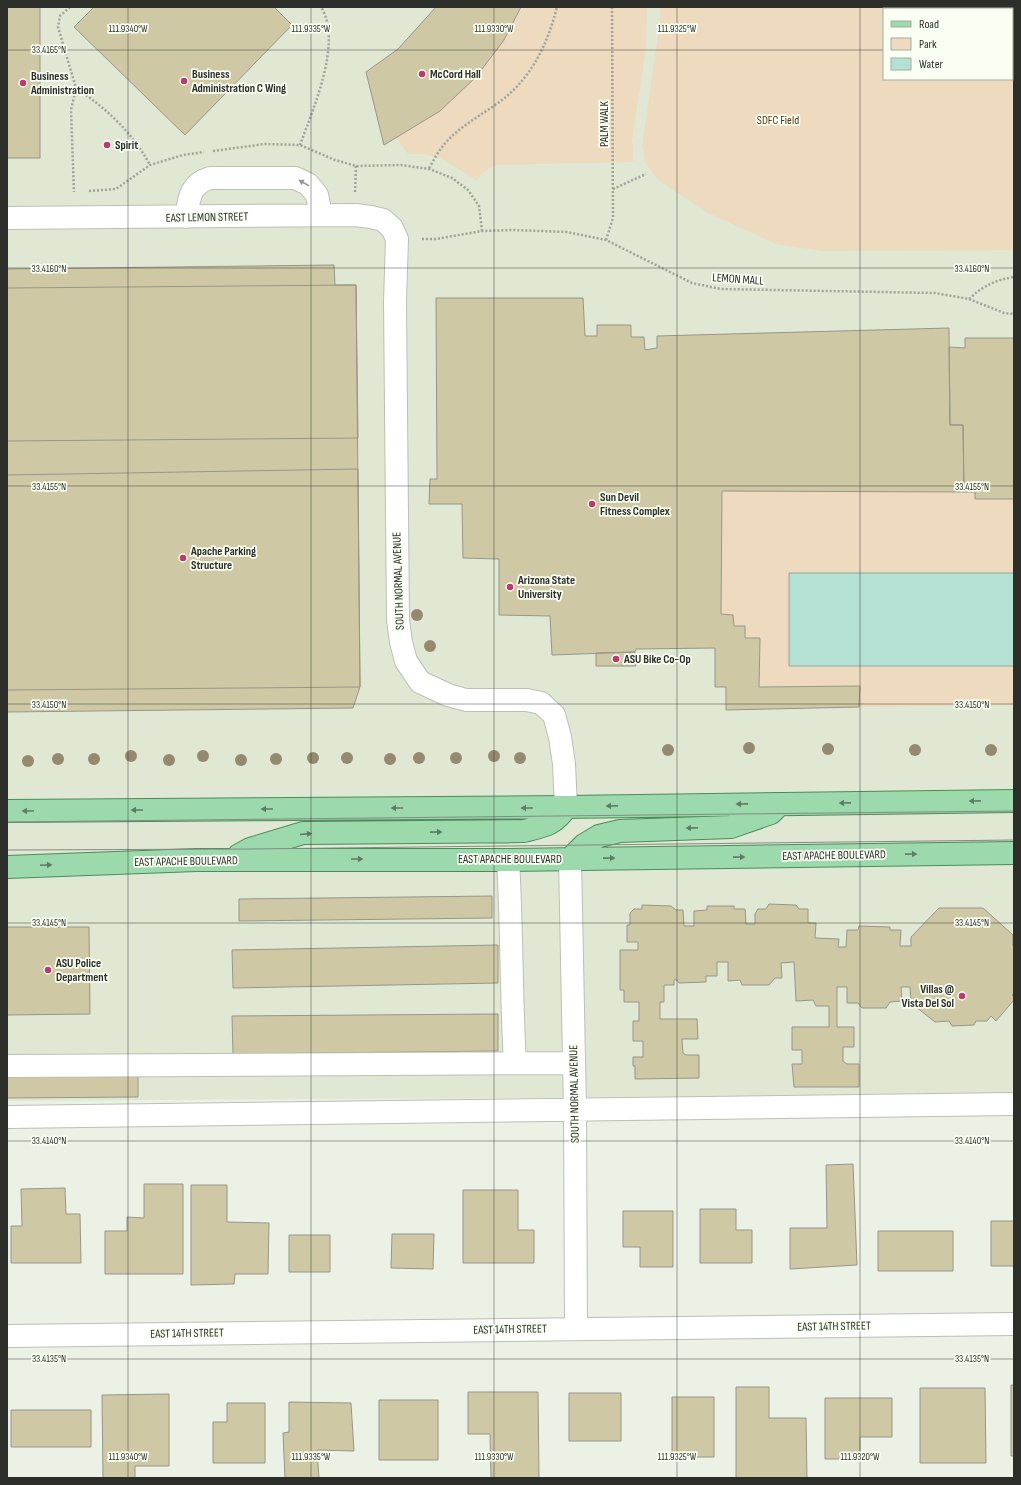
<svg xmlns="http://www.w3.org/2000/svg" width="1021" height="1485" viewBox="0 0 1021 1485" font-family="'Sofia Sans Condensed',sans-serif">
  <rect width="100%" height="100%" fill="#ecf1e5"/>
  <path fill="#e0e8d4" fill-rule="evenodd" d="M 7,7 L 1014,7 L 1014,1095 L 7,1101 ZM 884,9 L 1012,9 L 1012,79 L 884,79 Z"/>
  <path fill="#eddabf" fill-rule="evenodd" d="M 521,7 L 647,7 L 646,48 L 632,141 L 634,162 L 497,165 C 487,168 482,172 477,181 L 444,160 L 425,154 L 408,154 L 396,138 L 440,111 L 476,77 Z
    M 660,7 L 1014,7 L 1014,250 L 822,251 L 776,244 L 708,213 L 657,179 L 645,162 L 642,146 L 660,21 ZM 884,9 L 1012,9 L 1012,79 L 884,79 Z
    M 722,491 L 975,492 L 975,499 L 1014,499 L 1014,705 L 859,707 L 859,686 L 759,686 L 760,638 L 745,638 L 745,626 L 734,626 L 733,615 L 721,614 Z"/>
  <path fill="#b5e1d4" stroke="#8caba1" d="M 789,573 L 1014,573 L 1014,666 L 789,666 Z"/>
  <path fill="#cec9a4" stroke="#97968a" d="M 7,7 L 40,7 L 40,158 L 7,158 Z
    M 94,7 L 274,7 L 292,25 L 185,135 L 74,27 Z
    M 436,7 L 521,7 L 504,40 L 476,77 L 440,111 L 384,145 L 366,72 L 398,49 Z
    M 334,265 L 335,285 L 356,285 L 360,687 L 353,708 L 7,712 L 7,269 Z
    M 356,285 L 358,438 L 7,441 L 7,288 Z
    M 436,298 L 583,298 L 585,336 L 597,336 L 597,325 L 631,325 L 631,337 L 644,337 L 645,350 L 657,348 L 657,336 L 949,328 L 950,425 L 963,425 L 964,492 L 722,491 L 721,614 L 733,615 L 734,626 L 745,626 L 745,638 L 760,638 L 759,687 L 860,686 L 859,707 L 726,710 L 726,687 L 715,687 L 715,648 L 636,649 L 635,652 L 552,655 L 550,616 L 499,615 L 499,559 L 463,558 L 462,504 L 429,504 L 430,479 L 437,479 Z
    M 965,338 L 1014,338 L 1014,499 L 975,499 L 975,492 L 964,492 L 963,425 L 950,425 L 949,347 L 965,348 Z
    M 358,469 L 360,687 L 7,690 L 7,475 Z
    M 635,652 L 636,666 L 596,666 L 596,653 Z
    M 492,896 L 492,918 L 239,921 L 239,899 Z
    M 769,904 L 796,905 L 799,909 L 808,909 L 808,923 L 816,923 L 815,938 L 839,939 L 838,947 L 846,947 L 847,930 L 858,930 L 859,926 L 890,927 L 890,930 L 901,930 L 900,946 L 911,946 L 911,937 L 939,908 L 983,908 L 1013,935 L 1013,946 L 1014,946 L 1014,994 L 1012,995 L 1014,997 L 1014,1000 L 996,1021 L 991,1016 L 987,1021 L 976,1021 L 974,1025 L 952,1026 L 949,1021 L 935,1022 L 911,1003 L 910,987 L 901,987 L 902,1001 L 890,1002 L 886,1008 L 862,1008 L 858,1003 L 847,1003 L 847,987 L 837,987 L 837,1027 L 854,1027 L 854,1047 L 843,1047 L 843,1061 L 847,1064 L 859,1064 L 859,1087 L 794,1087 L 792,1064 L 802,1064 L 802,1050 L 792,1050 L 792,1027 L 829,1027 L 829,1006 L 816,1006 L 813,1000 L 796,1001 L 794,962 L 781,963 L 782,978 L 775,978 L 769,985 L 742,985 L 740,980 L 728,981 L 728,962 L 717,962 L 717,976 L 706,976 L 706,982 L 679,983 L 677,980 L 674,980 L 674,985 L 664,985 L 664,1002 L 660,1002 L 660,1019 L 697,1019 L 698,1039 L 682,1039 L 683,1053 L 686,1055 L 699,1055 L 699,1078 L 635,1079 L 635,1066 L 633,1066 L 633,1057 L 643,1057 L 643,1041 L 633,1041 L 633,1021 L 639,1021 L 639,1002 L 624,1002 L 624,990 L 620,990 L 620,950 L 638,950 L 638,942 L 627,942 L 627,925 L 630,925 L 630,913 L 634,909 L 642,909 L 642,905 L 671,906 L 676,910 L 683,910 L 684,926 L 694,926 L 694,911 L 707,910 L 707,906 L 734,906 L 734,909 L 745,909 L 746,924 L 755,924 L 755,914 L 758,909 L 766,909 Z
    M 7,927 L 89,927 L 90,1014 L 7,1015 Z
    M 498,945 L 498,983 L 233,988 L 232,950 Z
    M 498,1014 L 498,1051 L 233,1054 L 232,1016 Z
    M 138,1073 L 138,1097 L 7,1098 L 7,1074 Z
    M 853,1164 L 857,1265 L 790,1269 L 790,1228 L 827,1228 L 826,1165 Z
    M 144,1184 L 183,1184 L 183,1274 L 105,1274 L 105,1231 L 127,1231 L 127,1217 L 144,1218 Z
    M 191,1185 L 227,1185 L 227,1222 L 269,1223 L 268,1274 L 235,1274 L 234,1284 L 191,1285 Z
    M 65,1188 L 66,1214 L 80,1214 L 81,1263 L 11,1263 L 11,1226 L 22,1226 L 21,1189 Z
    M 463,1190 L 518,1190 L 518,1230 L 534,1230 L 534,1263 L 463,1263 Z
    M 700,1209 L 736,1209 L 736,1230 L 752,1230 L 752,1263 L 700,1263 Z
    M 623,1211 L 673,1211 L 673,1267 L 640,1267 L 640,1247 L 623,1247 Z
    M 991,1221 L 1014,1221 L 1014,1266 L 991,1266 Z
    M 878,1231 L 953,1231 L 953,1271 L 878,1271 Z
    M 392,1234 L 434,1234 L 433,1269 L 391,1268 Z
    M 289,1235 L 330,1235 L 330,1272 L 289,1272 Z
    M 1011,1385 L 1014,1385 L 1014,1456 L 1011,1456 Z
    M 736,1387 L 769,1387 L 769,1418 L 806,1418 L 807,1478 L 736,1478 Z
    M 920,1388 L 985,1388 L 986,1463 L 920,1463 Z
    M 468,1392 L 538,1392 L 539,1478 L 491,1478 L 490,1434 L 468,1434 Z
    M 569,1393 L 621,1393 L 621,1441 L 569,1441 Z
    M 169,1394 L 169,1466 L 135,1466 L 135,1478 L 103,1478 L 102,1395 Z
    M 672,1397 L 714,1397 L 714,1457 L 672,1457 Z
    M 825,1398 L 892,1398 L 892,1437 L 860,1437 L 860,1459 L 825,1459 Z
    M 379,1400 L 438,1400 L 438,1460 L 379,1460 Z
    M 289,1402 L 351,1403 L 354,1451 L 317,1450 L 319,1478 L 285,1478 L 283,1433 L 289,1432 Z
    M 227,1403 L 265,1403 L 265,1463 L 213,1463 L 213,1422 L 227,1422 Z
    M 11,1410 L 91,1410 L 91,1447 L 11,1447 Z"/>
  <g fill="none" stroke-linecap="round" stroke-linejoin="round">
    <defs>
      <path id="minor" d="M 186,217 C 189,198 190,184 210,178 L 295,178 L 308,184 L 317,195 L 321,215
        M 7,218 L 355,215 L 371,217 L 383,220 L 392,228 L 397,239 L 395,302 L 398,620 L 401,642 L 406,661 L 420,682 L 448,695 L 466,700 L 527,700 L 541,703 L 554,715 L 560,737 L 564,764 L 566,807
        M 570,859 L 575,1110 L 576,1328
        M 508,860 C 512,928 511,995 515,1063
        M 7,1066 L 573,1063
        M 7,1117 L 1014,1104
        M 7,1336 L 1014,1324"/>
      <path id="major" d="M 7,811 L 566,807 L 1014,801
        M 239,855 L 250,849 L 303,833 L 524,831 C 543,826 555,825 566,807
        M 570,859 L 584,845 L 599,836 L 620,831 L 731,827 L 771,813 L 778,806
        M 7,867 L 197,860 L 508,860 L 1014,853"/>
    </defs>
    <use href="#minor" stroke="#bbc0b4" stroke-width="24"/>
    <use href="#major" stroke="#4a8c5a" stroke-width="24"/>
    <path stroke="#9ea299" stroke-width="2.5" stroke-dasharray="2 2" stroke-linecap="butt" d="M 70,7 L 60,16 L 58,27 L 76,88 L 71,110 L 74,192
      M 76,88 C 107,109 132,132 150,165
      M 300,145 C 313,109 343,42 321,7
      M 213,151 L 265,144 L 300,145 L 335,160 L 356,166 L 401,165 L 429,169 L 452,178 L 468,190 L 479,206 L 482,231
      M 429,168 C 433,162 436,155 440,150 C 455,128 481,116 502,100 C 532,77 548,43 557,7
      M 613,189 L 646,174
      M 89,191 L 116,189 L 150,165 L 183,155 L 204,152
      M 355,192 L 356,166
      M 422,239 L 436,239 L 482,231 L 513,230 L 567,232 L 606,240 L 692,283 L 721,289 L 935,293 L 969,299 L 1004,313 L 1014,314
      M 606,240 L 613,218 L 612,7
      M 969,299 C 983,286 995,280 1014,277"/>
    <use href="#minor" stroke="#fff" stroke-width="22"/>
    <use href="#major" stroke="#9cd9ac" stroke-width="22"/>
    <path stroke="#868a81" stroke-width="1" d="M 7,822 L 1014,811
      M 7,850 L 250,849 L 1014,840"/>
  </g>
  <g fill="#958a6f">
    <circle cx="417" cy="615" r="6"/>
    <circle cx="430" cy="646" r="6"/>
    <circle cx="749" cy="748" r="6"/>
    <circle cx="828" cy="749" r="6"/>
    <circle cx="668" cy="750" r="6"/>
    <circle cx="915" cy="750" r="6"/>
    <circle cx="991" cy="750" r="6"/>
    <circle cx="131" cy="756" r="6"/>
    <circle cx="203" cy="756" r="6"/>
    <circle cx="494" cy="756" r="6"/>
    <circle cx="313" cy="758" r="6"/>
    <circle cx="347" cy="758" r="6"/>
    <circle cx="419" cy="758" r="6"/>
    <circle cx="456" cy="758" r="6"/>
    <circle cx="520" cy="758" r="6"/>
    <circle cx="58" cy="759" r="6"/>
    <circle cx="94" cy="759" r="6"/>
    <circle cx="276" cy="759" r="6"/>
    <circle cx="390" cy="759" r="6"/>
    <circle cx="169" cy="760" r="6"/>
    <circle cx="241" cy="760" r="6"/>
    <circle cx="28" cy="761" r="6"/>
  </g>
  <defs><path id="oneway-solid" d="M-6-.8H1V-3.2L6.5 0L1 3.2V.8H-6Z"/></defs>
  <use fill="#969694" href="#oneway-solid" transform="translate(304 183) rotate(-151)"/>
  <g fill="#5e7b64">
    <use href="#oneway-solid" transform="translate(975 801) rotate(179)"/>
    <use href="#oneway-solid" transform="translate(845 803) rotate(179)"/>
    <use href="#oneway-solid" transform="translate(742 804) rotate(179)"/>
    <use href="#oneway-solid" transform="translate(612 806) rotate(179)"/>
    <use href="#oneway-solid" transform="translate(397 808) rotate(180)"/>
    <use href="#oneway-solid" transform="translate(527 808) rotate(180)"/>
    <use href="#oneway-solid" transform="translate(267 809) rotate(180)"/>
    <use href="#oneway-solid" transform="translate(137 810) rotate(180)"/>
    <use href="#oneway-solid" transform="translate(28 811) rotate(180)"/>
    <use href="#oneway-solid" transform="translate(692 828) rotate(179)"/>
    <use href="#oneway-solid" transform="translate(436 832) rotate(-1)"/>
    <use href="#oneway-solid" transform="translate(306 834) rotate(-5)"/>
    <use href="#oneway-solid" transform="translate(911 854) rotate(-1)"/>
    <use href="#oneway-solid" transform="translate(739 857) rotate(-1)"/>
    <use href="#oneway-solid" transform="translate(609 858) rotate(-1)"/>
    <use href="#oneway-solid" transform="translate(357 859)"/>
    <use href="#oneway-solid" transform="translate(46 865) rotate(-2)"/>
  </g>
  <path fill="none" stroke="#2c2e29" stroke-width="1" stroke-opacity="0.45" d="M 128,7 L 128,1478M 311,7 L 311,1478M 494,7 L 494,1478M 677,7 L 677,1478M 860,7 L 860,1478M 7,50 L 884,50M 1012,50 L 1014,50M 7,268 L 1014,268M 7,486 L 1014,486M 7,704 L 1014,704M 7,923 L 1014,923M 7,1141 L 1014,1141M 7,1359 L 1014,1359"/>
  <g fill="#c2376c" stroke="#f9fff2" stroke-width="1.5">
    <circle cx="422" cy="74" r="4"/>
    <circle cx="184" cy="81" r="4"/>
    <circle cx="23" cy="83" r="4"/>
    <circle cx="107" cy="145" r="4"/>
    <circle cx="592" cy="504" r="4"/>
    <circle cx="183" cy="558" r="4"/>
    <circle cx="510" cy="587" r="4"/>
    <circle cx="616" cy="659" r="4"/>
    <circle cx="48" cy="970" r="4"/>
    <circle cx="962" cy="996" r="4"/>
  </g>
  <g text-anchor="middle" stroke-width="3.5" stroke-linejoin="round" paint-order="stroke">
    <g font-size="12" font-weight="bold" fill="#2c2e29" stroke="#f9fff2" text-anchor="start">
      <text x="192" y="78">Business<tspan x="192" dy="14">Administration C Wing</tspan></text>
      <text x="430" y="78">McCord Hall</text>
      <text x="31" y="80">Business<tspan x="31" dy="14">Administration</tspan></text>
      <text x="115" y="149">Spirit</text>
      <text x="600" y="501">Sun Devil<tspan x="600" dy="14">Fitness Complex</tspan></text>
      <text x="191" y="555">Apache Parking<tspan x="191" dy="14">Structure</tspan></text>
      <text x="518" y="584">Arizona State<tspan x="518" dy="14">University</tspan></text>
      <text x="624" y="663">ASU Bike Co-Op</text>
      <text x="56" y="967">ASU Police<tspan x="56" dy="14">Department</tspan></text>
      <text x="954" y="993" text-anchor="end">Villas @<tspan x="954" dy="14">Vista Del Sol</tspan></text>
    </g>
    <g font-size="12" fill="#4e360f" stroke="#f9fff2">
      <text x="778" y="124">SDFC Field</text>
    </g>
    <g font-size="12" fill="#2c2e29" stroke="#f9fff2">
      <text transform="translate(604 124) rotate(-90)" y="4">PALM WALK</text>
      <text transform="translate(207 217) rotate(-1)" y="4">EAST LEMON STREET</text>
      <text transform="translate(738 279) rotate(4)" y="4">LEMON MALL</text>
      <text transform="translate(398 581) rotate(-92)" y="4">SOUTH NORMAL AVENUE</text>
      <text transform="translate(834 855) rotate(-1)" y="4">EAST APACHE BOULEVARD</text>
      <text x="510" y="863">EAST APACHE BOULEVARD</text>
      <text transform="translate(186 861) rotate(-1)" y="4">EAST APACHE BOULEVARD</text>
      <text transform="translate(574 1094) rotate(-91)" y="4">SOUTH NORMAL AVENUE</text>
      <text transform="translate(834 1326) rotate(-1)" y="4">EAST 14TH STREET</text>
      <text transform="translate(510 1329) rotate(-1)" y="4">EAST 14TH STREET</text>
      <text transform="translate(187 1333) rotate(-1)" y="4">EAST 14TH STREET</text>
    </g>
  </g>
  <g font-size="10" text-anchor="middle" fill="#2c2e29" stroke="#f9fff2" stroke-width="3.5" stroke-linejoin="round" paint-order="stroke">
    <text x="128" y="32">111.9340°W</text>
    <text x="311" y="32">111.9335°W</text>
    <text x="494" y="32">111.9330°W</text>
    <text x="677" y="32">111.9325°W</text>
    <text x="49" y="53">33.4165°N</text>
    <text x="49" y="272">33.4160°N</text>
    <text x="972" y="272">33.4160°N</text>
    <text x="49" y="490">33.4155°N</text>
    <text x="972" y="490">33.4155°N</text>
    <text x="49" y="708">33.4150°N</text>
    <text x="972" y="708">33.4150°N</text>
    <text x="49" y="926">33.4145°N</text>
    <text x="972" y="926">33.4145°N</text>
    <text x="49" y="1144">33.4140°N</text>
    <text x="972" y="1144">33.4140°N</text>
    <text x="49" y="1362">33.4135°N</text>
    <text x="972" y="1362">33.4135°N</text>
    <text x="128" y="1460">111.9340°W</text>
    <text x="311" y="1460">111.9335°W</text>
    <text x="494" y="1460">111.9330°W</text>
    <text x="677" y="1460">111.9325°W</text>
    <text x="860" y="1460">111.9320°W</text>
  </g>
  <rect width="1021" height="1485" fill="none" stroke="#2c2e29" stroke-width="16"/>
  <rect x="883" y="8" width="130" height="72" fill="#f9fff2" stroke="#a7aba2"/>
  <rect x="891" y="21" width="20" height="6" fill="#9cd9ac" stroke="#a7aba2"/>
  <text x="919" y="28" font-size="12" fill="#2c2e29">Road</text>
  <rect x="891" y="38" width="20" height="12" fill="#eddabf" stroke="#a7aba2"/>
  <text x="919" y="48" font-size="12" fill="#2c2e29">Park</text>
  <rect x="891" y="58" width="20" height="12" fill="#b5e1d4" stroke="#a7aba2"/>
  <text x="919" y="68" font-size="12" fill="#2c2e29">Water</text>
</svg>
